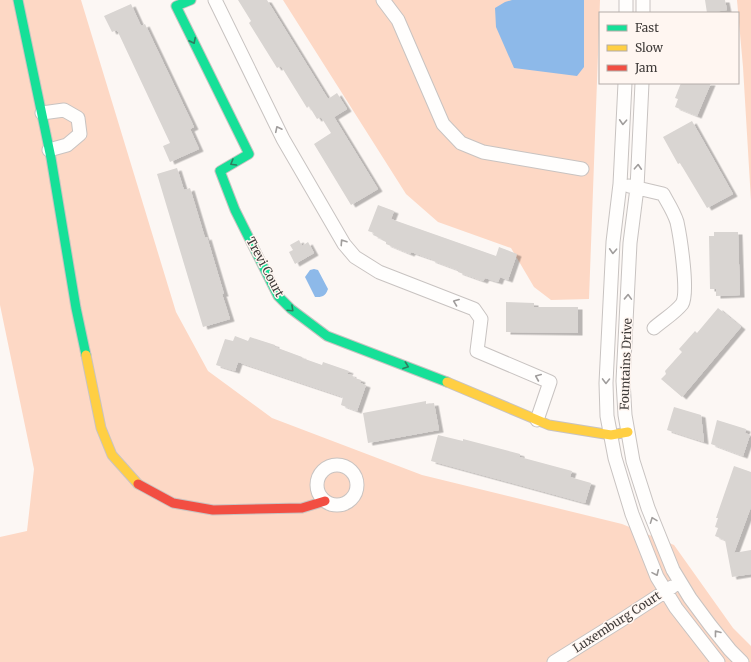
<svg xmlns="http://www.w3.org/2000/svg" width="751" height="662" viewBox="0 0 751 662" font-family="Merriweather,serif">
  <defs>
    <filter id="shadow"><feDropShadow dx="4.5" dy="2.5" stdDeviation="0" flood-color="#0004"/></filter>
  </defs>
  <rect width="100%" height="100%" fill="#fcf7f4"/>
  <path fill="#fdd8c5" d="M 0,0 L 81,0 L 176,312 L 208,371 L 272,418 L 422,475 L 622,524 L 674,545 L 733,628 L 751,646 L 751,662 L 0,662 L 0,537 L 27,531 L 34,469 L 0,305 Z
    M 283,0 L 600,0 L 589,299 L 551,300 L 534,287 L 511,248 L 438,222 L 406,194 Z
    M 737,0 L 751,0 L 751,201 L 743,67 Z"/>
  <path fill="#8db9e9" d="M 512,0 L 584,0 L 584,67 L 577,76 L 514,68 L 496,27 L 495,8 L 505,2 Z
    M 314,269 L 318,270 L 328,289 C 325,297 322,297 315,297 L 305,277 L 310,270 Z"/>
  <path fill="#d9d5d2" filter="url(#shadow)" d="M 238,0 L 267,0 L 328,99 L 337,93 L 347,109 L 334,117 L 378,189 L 351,205 L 314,144 L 331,133 L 321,117 L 317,119 L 309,106 L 307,108 L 281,66 L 277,68 L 249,23 L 251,21 Z
    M 705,0 L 725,0 L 727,10 L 707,13 Z
    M 131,4 L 141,26 L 145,24 L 194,127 L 190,129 L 199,149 L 170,162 L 163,146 L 170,143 L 117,30 L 112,32 L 104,16 Z
    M 681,83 L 711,83 L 697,116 L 675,107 L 678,99 L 675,98 Z
    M 692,121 L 733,194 L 707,208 L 680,163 L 678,164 L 663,137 Z
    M 177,168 L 184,190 L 190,188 L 205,238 L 207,237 L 224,294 L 222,294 L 230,319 L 203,327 L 157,174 Z
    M 378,205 L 394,211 L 391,219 L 496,256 L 499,247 L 517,254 L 508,280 L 500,277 L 498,282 L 485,278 L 483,281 L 458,272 L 458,270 L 431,260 L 431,259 L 411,252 L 410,254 L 386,244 L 386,242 L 382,240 L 382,239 L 373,235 L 374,233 L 368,231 Z
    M 714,232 L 738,232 L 740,295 L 716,296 L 716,289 L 710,289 L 709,236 L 714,236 Z
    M 299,240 L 302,246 L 308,242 L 314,253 L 295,264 L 289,252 L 293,250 L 290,245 Z
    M 506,302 L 534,303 L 534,307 L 578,307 L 578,333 L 506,332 Z
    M 718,308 L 741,327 L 682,397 L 661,379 L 666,374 L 665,371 L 682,352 L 679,349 L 695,331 L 697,333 Z
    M 235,336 L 248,341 L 250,337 L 275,345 L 275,347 L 302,357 L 302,358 L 322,365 L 323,362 L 349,371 L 347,374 L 352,375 L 352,377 L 361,380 L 360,383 L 366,385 L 357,411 L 341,405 L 343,397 L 238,362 L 235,371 L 216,365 L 225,339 L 233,341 Z
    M 426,401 L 426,404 L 434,403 L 439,430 L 368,443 L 363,413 Z
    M 674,407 L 701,415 L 704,442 L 667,430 Z
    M 717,420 L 746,429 L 745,433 L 750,435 L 743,456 L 711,444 Z
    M 438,435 L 463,441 L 463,439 L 520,454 L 520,457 L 572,471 L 570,477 L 591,483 L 585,503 L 431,461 Z
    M 734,466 L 751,472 L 751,507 L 734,553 L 751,550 L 751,574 L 732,577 L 725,540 L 715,536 L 718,528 L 715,527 L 718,518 L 716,518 Z"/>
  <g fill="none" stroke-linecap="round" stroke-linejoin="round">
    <defs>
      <path id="street" d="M 215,0 L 283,139 L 344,244 L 355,257 L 379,272 L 474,309 L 481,319 L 477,351 L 550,382 L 537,420
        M 383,0 L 398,20 L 443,124 L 461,143 L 483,152 L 582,169
        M 626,0 L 626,13
        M 643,0 L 643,13
        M 625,83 L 620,184 L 613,242 L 606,383 L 607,416 L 615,458 L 632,514 L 657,577 L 676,608 L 718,662
        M 642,83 L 637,188 L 630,243 L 623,381 L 625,415 L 633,461 L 648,508 L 673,570 L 690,598 L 710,625 L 730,650 L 742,662
        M 42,113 L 64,110 L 78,118 L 80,134 L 67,145 L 49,150
        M 629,186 L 663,194 C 668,203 674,212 677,222 C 680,236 689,293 682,304 C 675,313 663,320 654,328
        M317 485a20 20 0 1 1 40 0a20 20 0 1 1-40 0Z
        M 554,662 L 623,619 L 672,587"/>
      <path id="fast" d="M 18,0 L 51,158 L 76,308 L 86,355
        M 191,0 L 176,6 L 249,154 L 220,171 L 235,210 L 278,296 L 291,309 L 327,336 L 447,382"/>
      <path id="slow" d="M 86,355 L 101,428 L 112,455 L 138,484
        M 447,382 L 549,425 L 611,435 L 628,432"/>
      <path id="jam" d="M 138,484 L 173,503 L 213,510 L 302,508 L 325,501"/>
    </defs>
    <use href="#street" stroke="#c8c3c1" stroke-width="15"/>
    <use href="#fast" stroke="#c8c3c1" stroke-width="11"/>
    <use href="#slow" stroke="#c8c3c1" stroke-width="11"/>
    <use href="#jam" stroke="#c8c3c1" stroke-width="11"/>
    <use href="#street" stroke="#fffefd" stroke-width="13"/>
    <use href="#fast" stroke="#16e098" stroke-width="9"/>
    <use href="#slow" stroke="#ffcf43" stroke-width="9"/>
    <use href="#jam" stroke="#f24e42" stroke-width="9"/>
  </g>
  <defs><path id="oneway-chevron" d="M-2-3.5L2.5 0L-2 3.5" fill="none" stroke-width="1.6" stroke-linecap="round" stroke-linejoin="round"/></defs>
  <g stroke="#2f7e60">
    <use href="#oneway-chevron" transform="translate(193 41) rotate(64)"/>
    <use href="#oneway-chevron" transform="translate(233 163) rotate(150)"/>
    <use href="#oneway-chevron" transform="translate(291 309) rotate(43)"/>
    <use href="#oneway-chevron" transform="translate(406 366) rotate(20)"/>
  </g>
  <g stroke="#a09d9c">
    <use href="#oneway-chevron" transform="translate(623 122) rotate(93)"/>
    <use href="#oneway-chevron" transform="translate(278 129) rotate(-116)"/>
    <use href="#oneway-chevron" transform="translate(638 167) rotate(-87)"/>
    <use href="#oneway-chevron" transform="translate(343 242) rotate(-124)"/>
    <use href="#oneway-chevron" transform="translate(613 251) rotate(93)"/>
    <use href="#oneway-chevron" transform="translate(628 297) rotate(-88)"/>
    <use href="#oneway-chevron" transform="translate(456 302) rotate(-159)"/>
    <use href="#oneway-chevron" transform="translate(538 377) rotate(-157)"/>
    <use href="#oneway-chevron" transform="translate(606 381) rotate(91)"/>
    <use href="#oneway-chevron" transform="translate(653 520) rotate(-111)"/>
    <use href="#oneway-chevron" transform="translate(656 573) rotate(66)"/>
    <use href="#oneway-chevron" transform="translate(717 633) rotate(-128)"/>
  </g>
  <g text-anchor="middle" stroke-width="3" stroke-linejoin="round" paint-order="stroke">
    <g font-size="12" fill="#403c3a" stroke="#fff6f1">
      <text transform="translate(265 267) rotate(62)" y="4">Trevi Court</text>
      <text transform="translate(626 364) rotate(-88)" y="4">Fountains Drive</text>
      <text transform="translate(617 622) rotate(-33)" y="4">Luxemburg Court</text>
    </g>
  </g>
  <rect x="599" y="12" width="140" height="72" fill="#fff6f1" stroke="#b3aca8"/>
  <rect x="607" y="25" width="20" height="6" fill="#16e098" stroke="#b3aca8"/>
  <text x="635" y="32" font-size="12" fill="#403c3a">Fast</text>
  <rect x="607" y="45" width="20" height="6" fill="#ffcf43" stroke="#b3aca8"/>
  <text x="635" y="52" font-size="12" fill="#403c3a">Slow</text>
  <rect x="607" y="65" width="20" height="6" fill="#f24e42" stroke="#b3aca8"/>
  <text x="635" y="72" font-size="12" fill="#403c3a">Jam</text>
</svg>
